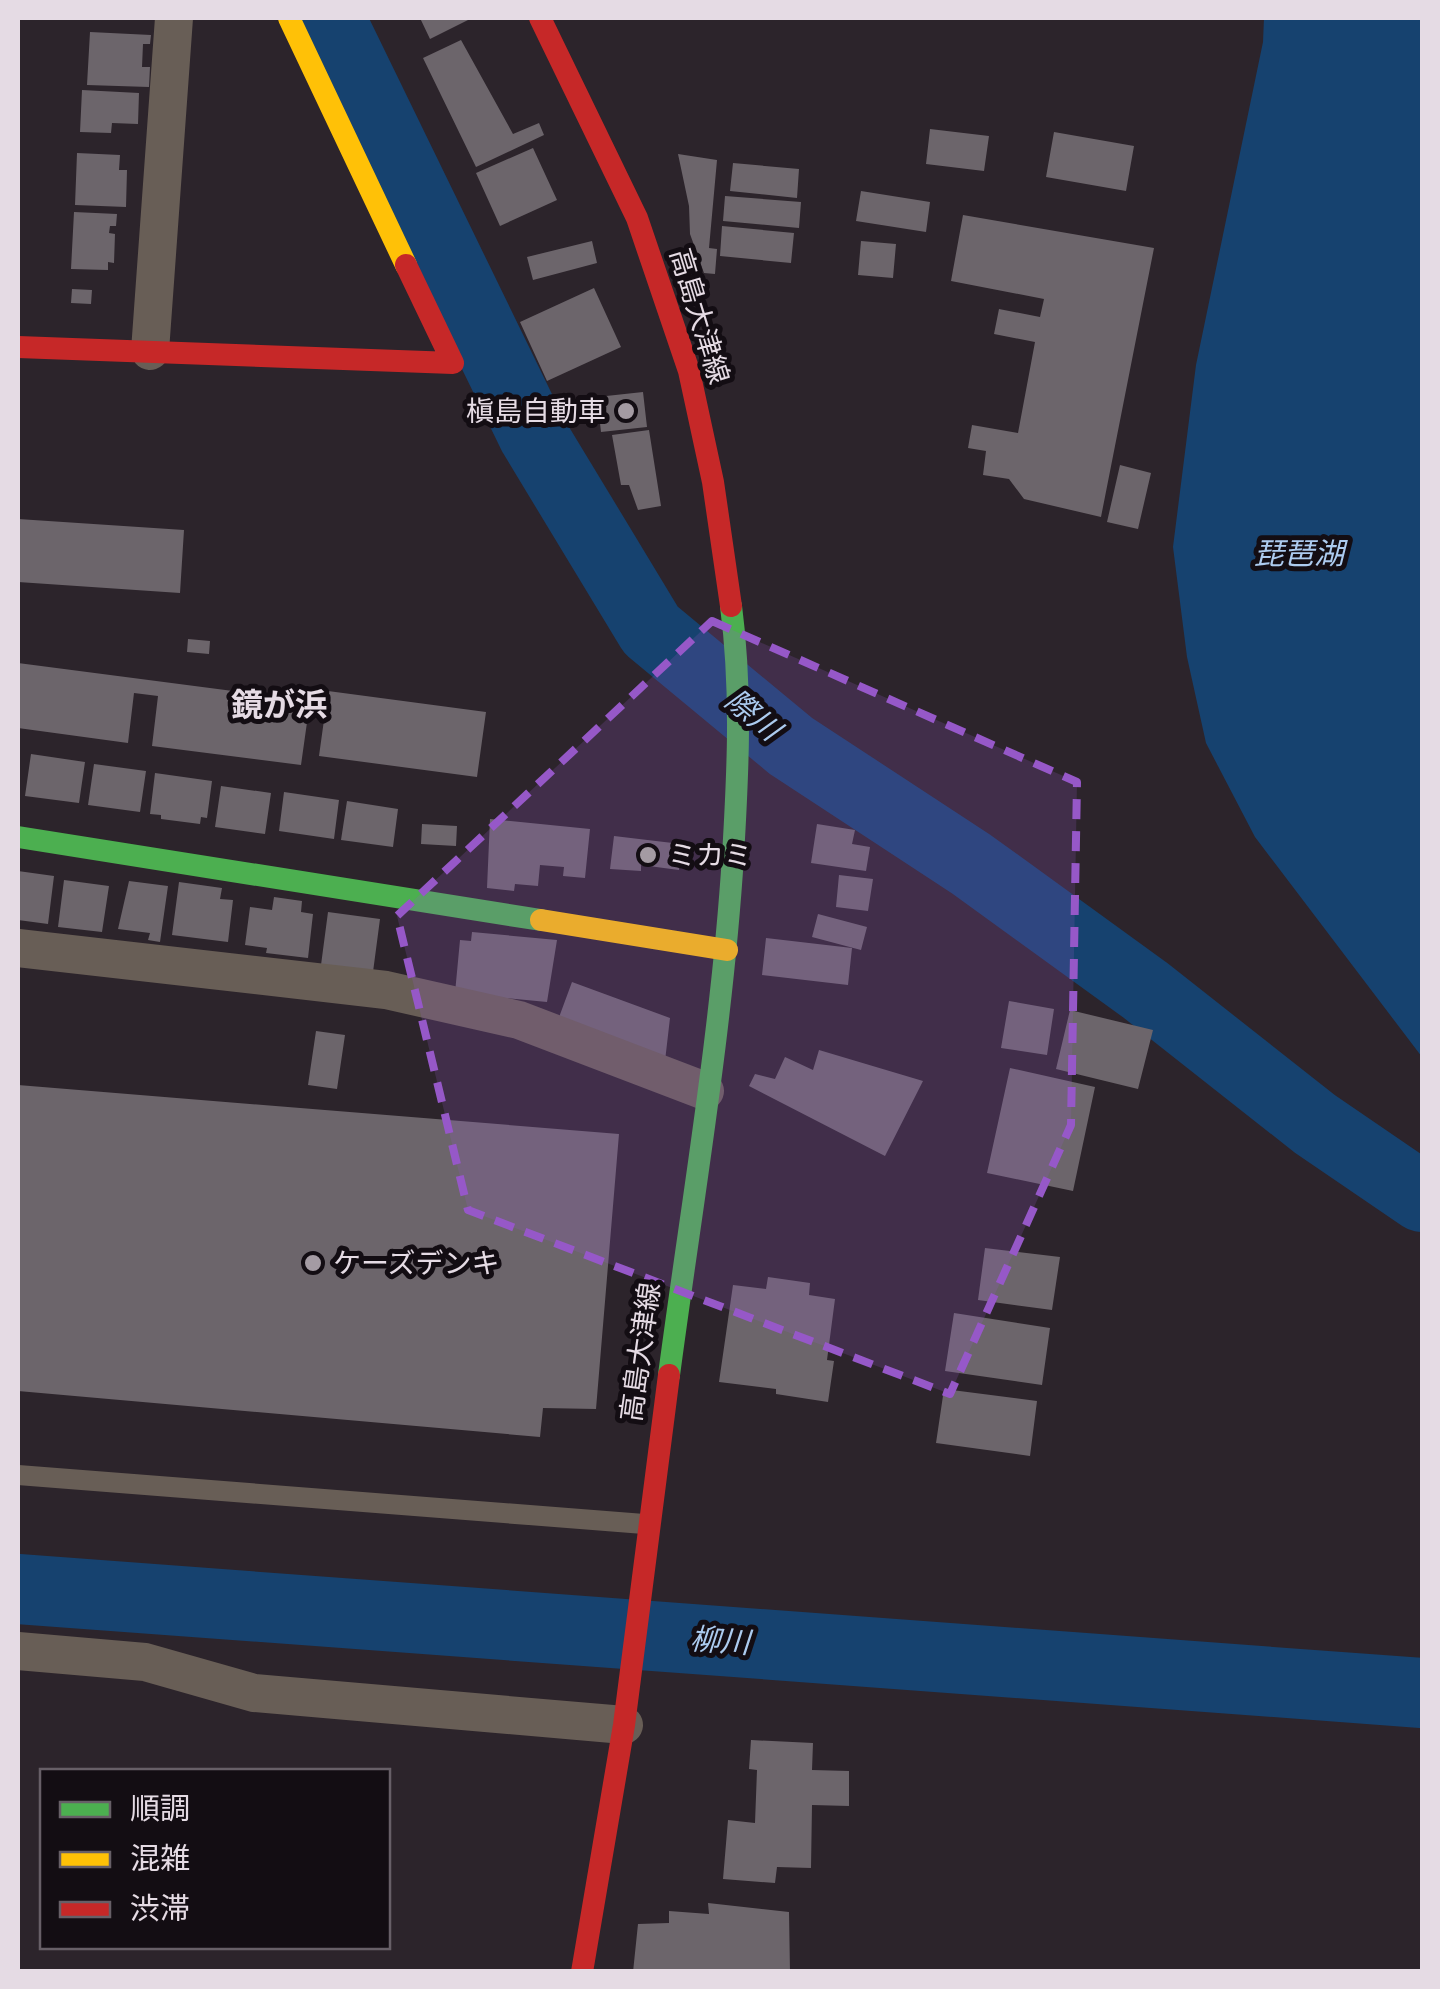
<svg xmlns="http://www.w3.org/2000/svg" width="1440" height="1989" viewBox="0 0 1440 1989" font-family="Helvetica,'Noto Sans JP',sans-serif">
  <rect width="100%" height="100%" fill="#2c242b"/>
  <path fill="#16426f" d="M 1264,18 L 1422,18 L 1422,1057 L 1255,837 L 1206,743 L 1187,657 L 1173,547 L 1196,365 L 1263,42 Z"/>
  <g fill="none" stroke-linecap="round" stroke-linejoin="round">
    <path stroke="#16426f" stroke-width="70" d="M 330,18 L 533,435 L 651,630 L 791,746 L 971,864 L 1145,990 L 1315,1124 L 1422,1197
      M 18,1589 L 1422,1693"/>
  </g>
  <path fill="#6c656b" d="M 420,18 L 472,18 L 430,39 Z
    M 90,32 L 151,35 L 150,44 L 143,44 L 142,67 L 150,67 L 149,87 L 87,85 Z
    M 461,40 L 513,134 L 539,123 L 544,135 L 476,167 L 423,58 Z
    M 82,90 L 139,93 L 138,124 L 112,123 L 111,133 L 80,132 Z
    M 930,129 L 989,136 L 984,171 L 926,164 Z
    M 1054,132 L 1134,146 L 1126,191 L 1046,177 Z
    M 533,148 L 557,200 L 500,226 L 476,173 Z
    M 77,153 L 120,155 L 119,170 L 127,170 L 126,207 L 75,205 Z
    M 678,154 L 717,160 L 709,248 L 717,249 L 715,274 L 704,273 L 690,234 L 689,206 Z
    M 733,163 L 799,169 L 797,198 L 730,191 Z
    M 861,191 L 930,202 L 926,232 L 856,221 Z
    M 725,196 L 801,202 L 799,228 L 723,221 Z
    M 74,212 L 117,214 L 116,226 L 110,226 L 109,233 L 115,234 L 114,263 L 108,262 L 108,270 L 71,269 Z
    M 963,215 L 1154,248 L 1101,517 L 1024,499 L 1009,479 L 983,475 L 986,451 L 968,448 L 972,425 L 1018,433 L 1035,342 L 994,334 L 999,309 L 1040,317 L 1044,299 L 951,281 Z
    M 722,226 L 794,233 L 791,263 L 720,256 Z
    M 592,241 L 597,263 L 533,280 L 527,257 Z
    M 861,241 L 896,244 L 893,278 L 858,275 Z
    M 594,288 L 621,347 L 547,381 L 520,322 Z
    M 72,289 L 92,290 L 91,304 L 71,303 Z
    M 643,392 L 647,427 L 601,432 L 597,397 Z
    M 649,430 L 661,506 L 638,510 L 629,485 L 621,485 L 612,435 Z
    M 1120,465 L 1151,473 L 1138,529 L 1107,522 Z
    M 18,519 L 184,530 L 180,593 L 18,582 Z
    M 188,639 L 210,641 L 209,654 L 187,652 Z
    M 18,663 L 310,701 L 301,765 L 152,746 L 158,696 L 134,693 L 128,743 L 18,728 Z
    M 328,691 L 486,712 L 477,777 L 319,756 Z
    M 31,754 L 85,762 L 79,803 L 25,796 Z
    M 94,764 L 146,771 L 140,812 L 88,805 Z
    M 155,773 L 212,781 L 207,818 L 201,817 L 200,824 L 161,819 L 161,815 L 150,814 Z
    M 221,786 L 271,793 L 265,834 L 215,827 Z
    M 284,792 L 339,800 L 334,839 L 279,831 Z
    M 347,801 L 398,809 L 393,847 L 341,840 Z
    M 490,819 L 590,829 L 585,878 L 563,876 L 564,867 L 540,865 L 538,886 L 515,884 L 514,891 L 487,888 Z
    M 422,824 L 457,826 L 456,846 L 421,844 Z
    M 817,824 L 855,830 L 852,844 L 870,847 L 866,871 L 811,863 Z
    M 614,836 L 681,844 L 679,870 L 641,865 L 641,871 L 610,869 Z
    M 18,871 L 54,876 L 48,924 L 18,920 Z
    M 839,875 L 873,879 L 868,911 L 836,907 Z
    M 64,880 L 109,886 L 102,932 L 58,927 Z
    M 129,881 L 168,886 L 160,942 L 148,940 L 150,933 L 118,929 Z
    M 179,882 L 222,888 L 220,899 L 233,900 L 228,942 L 172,935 Z
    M 274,897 L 302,901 L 301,912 L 313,914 L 308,958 L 266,953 L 267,948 L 245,945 L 250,907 L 272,910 Z
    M 328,912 L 380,919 L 373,972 L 321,965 Z
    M 818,914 L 867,927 L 861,950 L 812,937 Z
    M 472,932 L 557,940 L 547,1002 L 455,993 L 460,940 L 471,941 Z
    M 766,938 L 852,948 L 848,985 L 762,975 Z
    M 572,982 L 670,1018 L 665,1061 L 558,1020 Z
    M 1009,1001 L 1054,1009 L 1047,1055 L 1001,1048 Z
    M 1070,1010 L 1153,1030 L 1138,1089 L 1056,1069 Z
    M 316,1031 L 345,1035 L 337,1089 L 308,1085 Z
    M 819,1050 L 923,1081 L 885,1156 L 749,1086 L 755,1074 L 775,1079 L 785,1057 L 813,1070 Z
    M 1010,1068 L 1095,1087 L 1073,1191 L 987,1173 Z
    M 18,1085 L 619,1134 L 596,1409 L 543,1408 L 540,1437 L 18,1391 Z
    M 985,1248 L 1060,1257 L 1052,1310 L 978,1300 Z
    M 768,1277 L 810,1283 L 809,1295 L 835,1299 L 827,1360 L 834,1361 L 828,1402 L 776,1394 L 776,1389 L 719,1382 L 733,1285 L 766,1289 Z
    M 954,1313 L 1050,1328 L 1042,1385 L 945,1371 Z
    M 944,1389 L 1037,1401 L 1030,1456 L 936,1443 Z
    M 751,1740 L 813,1743 L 812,1770 L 849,1771 L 849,1806 L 812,1805 L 811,1868 L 777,1867 L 775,1883 L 723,1879 L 728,1820 L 755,1823 L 757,1770 L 749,1769 Z
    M 708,1903 L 789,1912 L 790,1972 L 633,1972 L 638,1924 L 669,1923 L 669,1911 L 709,1914 Z"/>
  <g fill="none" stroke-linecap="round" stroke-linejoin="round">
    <path stroke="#685e56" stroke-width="20" d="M 18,1475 L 644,1524"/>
    <path stroke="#685e56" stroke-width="38" d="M 150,351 L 174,18
      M 18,948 L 386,990 L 519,1020 L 705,1091
      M 18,1651 L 145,1662 L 254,1693 L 624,1725"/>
    <path stroke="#4caf50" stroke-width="22" d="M 18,837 L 541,920
      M 669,1375 C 692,1202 722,1030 733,856 C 738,772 742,690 731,606"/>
    <path stroke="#ffc107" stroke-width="22" d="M 289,18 L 406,265
      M 541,920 L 727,950"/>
    <path stroke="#c62828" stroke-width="22" d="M 540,18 L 637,218 L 689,371 L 713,482 L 731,606
      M 18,347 L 453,363 L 406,265
      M 582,1972 L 624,1725 L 669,1375"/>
  </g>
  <path fill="#9658c8" fill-opacity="0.2" stroke="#9658c8" stroke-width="8" stroke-dasharray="20 12" stroke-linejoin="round" d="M 712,621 L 1077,782 L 1071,1125 L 950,1394 L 468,1210 L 397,916 Z"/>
  <g fill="#a49ba3" stroke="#130d13" stroke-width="4">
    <circle cx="626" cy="411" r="10"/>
    <circle cx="648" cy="855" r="10"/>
    <circle cx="313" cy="1263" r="10"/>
  </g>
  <g text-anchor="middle" stroke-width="10" stroke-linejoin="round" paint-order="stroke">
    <g font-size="28" fill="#e5dbe4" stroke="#130d13">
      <text transform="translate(700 316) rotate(73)" y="10">高島大津線</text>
      <text transform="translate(640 1352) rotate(-82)" y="10">高島大津線</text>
    </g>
    <g font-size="28" fill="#e5dbe4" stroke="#130d13" text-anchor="start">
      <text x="606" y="421" text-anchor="end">槇島自動車</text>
      <text x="668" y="865">ミカミ</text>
      <text x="333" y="1273">ケーズデンキ</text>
    </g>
    <g font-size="30" font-style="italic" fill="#accbef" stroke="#130d13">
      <text x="1299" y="564">琵琶湖</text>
      <text transform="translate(753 715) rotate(40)" y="10">際川</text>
      <text transform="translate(720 1641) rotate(4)" y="10">柳川</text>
    </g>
    <g font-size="32" font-weight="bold" fill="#e5dbe4" stroke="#130d13">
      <text x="279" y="716">鏡が浜</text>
    </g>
  </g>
  <rect width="1440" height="1989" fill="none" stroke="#e5dbe4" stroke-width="40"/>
  <rect x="40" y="1769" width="350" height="180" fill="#130d13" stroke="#675f67" stroke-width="2.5"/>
  <rect x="60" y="1802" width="50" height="15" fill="#4caf50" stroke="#675f67" stroke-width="2.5"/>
  <text x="130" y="1819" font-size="30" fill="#e5dbe4">順調</text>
  <rect x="60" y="1852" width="50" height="15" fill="#ffc107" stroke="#675f67" stroke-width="2.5"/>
  <text x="130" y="1869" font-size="30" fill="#e5dbe4">混雑</text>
  <rect x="60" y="1902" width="50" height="15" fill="#c62828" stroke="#675f67" stroke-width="2.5"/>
  <text x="130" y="1919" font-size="30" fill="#e5dbe4">渋滞</text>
</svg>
